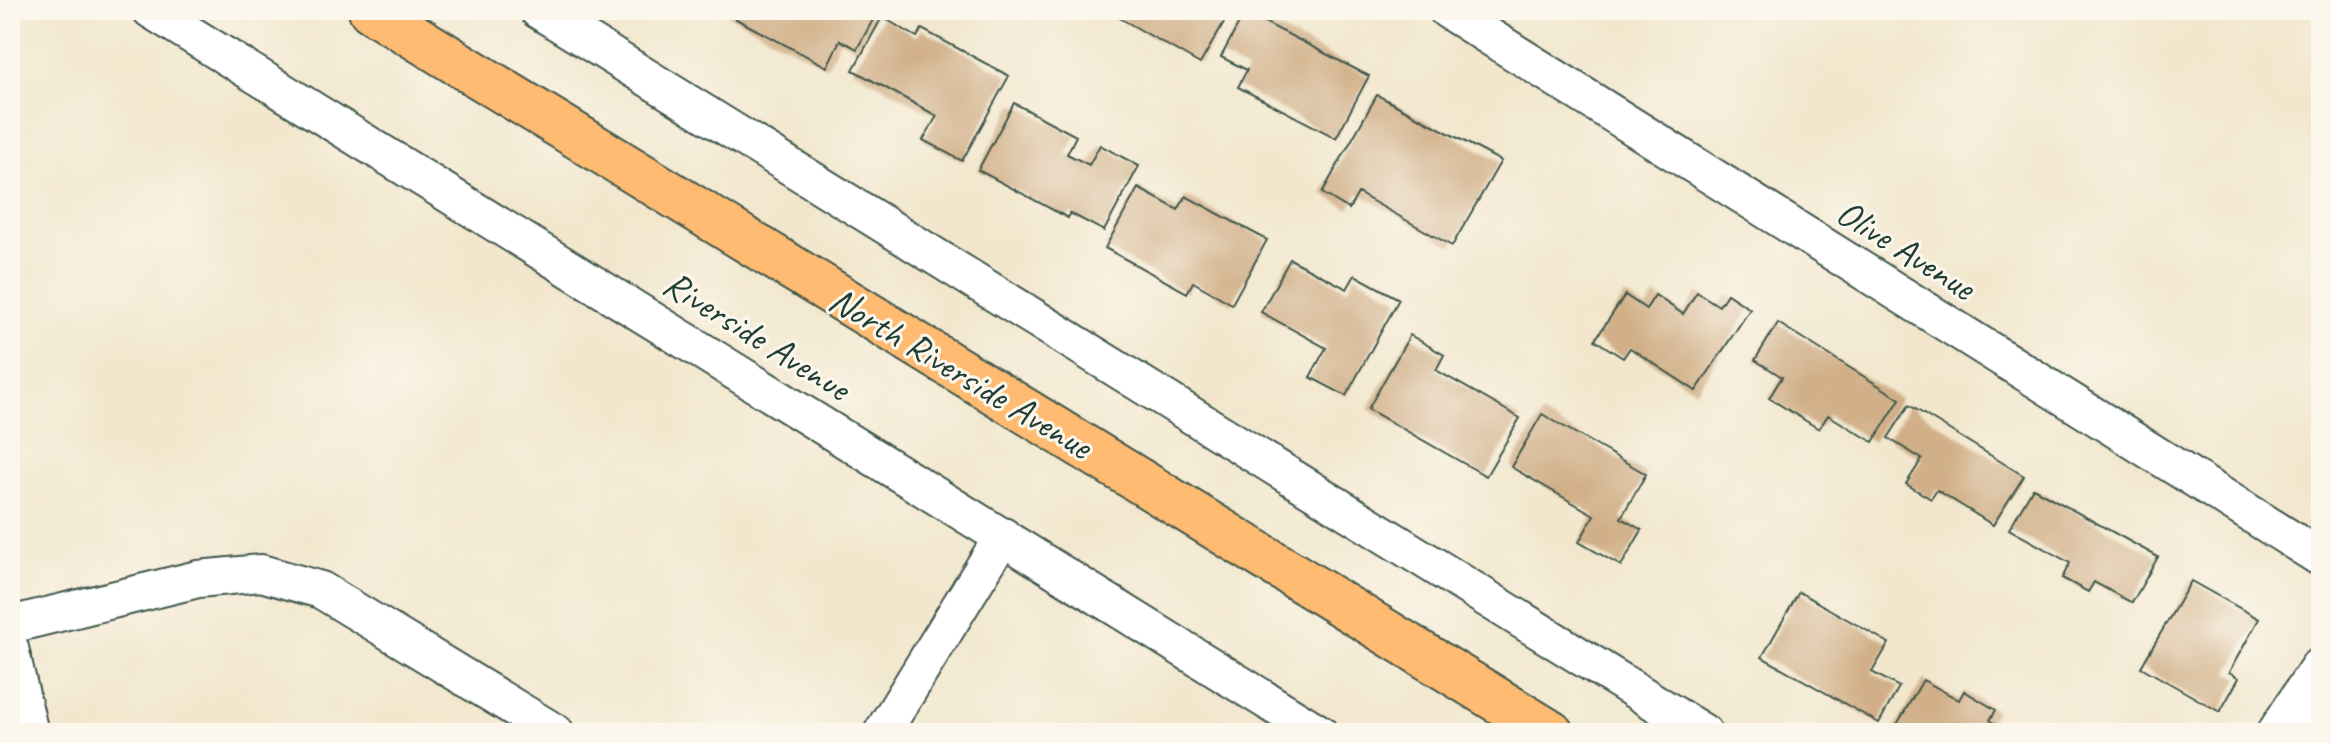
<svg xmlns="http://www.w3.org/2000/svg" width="2331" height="743" viewBox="0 0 2331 743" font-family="Caveat,sans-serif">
  <rect width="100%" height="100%" fill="#fbf7ec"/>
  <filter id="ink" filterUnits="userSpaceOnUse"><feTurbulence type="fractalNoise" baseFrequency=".0125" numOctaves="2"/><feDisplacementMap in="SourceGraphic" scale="16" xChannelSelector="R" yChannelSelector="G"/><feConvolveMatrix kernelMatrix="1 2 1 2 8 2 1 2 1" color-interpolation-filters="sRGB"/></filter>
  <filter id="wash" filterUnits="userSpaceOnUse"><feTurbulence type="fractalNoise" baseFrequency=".006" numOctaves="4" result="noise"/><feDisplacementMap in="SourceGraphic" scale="32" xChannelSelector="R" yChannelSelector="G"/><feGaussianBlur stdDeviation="1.8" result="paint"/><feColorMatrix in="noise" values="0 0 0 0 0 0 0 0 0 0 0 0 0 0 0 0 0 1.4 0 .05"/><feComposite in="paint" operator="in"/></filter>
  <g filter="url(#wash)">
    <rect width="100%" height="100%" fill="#f2e7cd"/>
    <g id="blocks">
      <path fill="#d1b089" d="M 719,10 L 859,10 L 874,18 L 857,49 L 840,40 L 827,67 Z
        M 1122,10 L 1231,10 L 1200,64 L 1118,17 Z
        M 1245,12 L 1369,76 L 1336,138 L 1238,87 L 1247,70 L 1221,57 Z
        M 882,17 L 917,37 L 922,29 L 1009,76 L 962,161 L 923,140 L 937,116 L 853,70 Z
        M 1377,95 L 1501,161 L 1452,246 L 1358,193 L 1349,209 L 1322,193 Z
        M 1014,103 L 1076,136 L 1067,154 L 1089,165 L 1100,145 L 1139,166 L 1104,231 L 1070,213 L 1068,218 L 978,170 Z
        M 1138,188 L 1178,210 L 1186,196 L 1267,240 L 1232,304 L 1193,282 L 1187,293 L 1105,248 Z
        M 1290,259 L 1347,289 L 1355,275 L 1399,299 L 1346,396 L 1310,377 L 1326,348 L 1261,312 Z
        M 1697,292 L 1719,306 L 1727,294 L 1750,309 L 1696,391 L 1630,348 L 1623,358 L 1595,340 L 1625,295 L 1646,309 L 1655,295 L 1683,314 Z
        M 1778,323 L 1900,399 L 1873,442 L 1828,415 L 1819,429 L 1769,398 L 1782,377 L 1755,360 Z
        M 1410,335 L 1444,355 L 1436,370 L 1520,418 L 1486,476 L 1368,409 Z
        M 1909,405 L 2024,476 L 1993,525 L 1937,490 L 1931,499 L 1906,484 L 1922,459 L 1888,438 Z
        M 1542,414 L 1646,474 L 1621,518 L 1642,530 L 1621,566 L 1579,542 L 1594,515 L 1511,467 Z
        M 2033,488 L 2158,557 L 2132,603 L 2094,582 L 2088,592 L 2062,578 L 2070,563 L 2009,529 Z
        M 2191,581 L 2259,619 L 2229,672 L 2239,678 L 2220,712 L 2141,667 Z
        M 1799,592 L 1889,643 L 1872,672 L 1899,687 L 1879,723 L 1762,657 Z
        M 1923,680 L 1959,700 L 1964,691 L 1996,710 L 1990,720 L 2011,733 L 1892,733 Z"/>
    </g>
  </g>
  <g filter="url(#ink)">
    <use href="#blocks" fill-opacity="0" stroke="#3f564b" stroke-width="2"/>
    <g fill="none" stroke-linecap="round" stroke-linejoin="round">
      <defs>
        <path id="minor" d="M 151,10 L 1319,733
          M 538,10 L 1704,733
          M 1447,10 L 2321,558
          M 10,625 L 198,579 L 261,573 L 321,590 L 556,733
          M 10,648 L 30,733
          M 882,733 L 1003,536"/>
        <path id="tertiary" d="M 2280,733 L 2321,670"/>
        <path id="primary" d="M 371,10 L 1551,733"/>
      </defs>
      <use href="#minor" stroke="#3f564b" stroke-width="40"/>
      <use href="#tertiary" stroke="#3f564b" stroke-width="48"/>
      <use href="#primary" stroke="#3f564b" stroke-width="48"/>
      <use href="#minor" stroke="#fff" stroke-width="36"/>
      <use href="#tertiary" stroke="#fff" stroke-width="44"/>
      <use href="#primary" stroke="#ffbb71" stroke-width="44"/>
    </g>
  </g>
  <g text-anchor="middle" stroke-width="6" stroke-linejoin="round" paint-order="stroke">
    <g font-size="38" fill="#1f3d34" stroke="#fbf7ec">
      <text transform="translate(1906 249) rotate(32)" y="13">Olive Avenue</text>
      <text transform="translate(757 335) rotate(32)" y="13">Riverside Avenue</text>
      <text transform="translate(961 372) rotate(31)" y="13">North Riverside Avenue</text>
    </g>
  </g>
  <rect width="2331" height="743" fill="none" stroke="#fbf7ec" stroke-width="40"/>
</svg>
